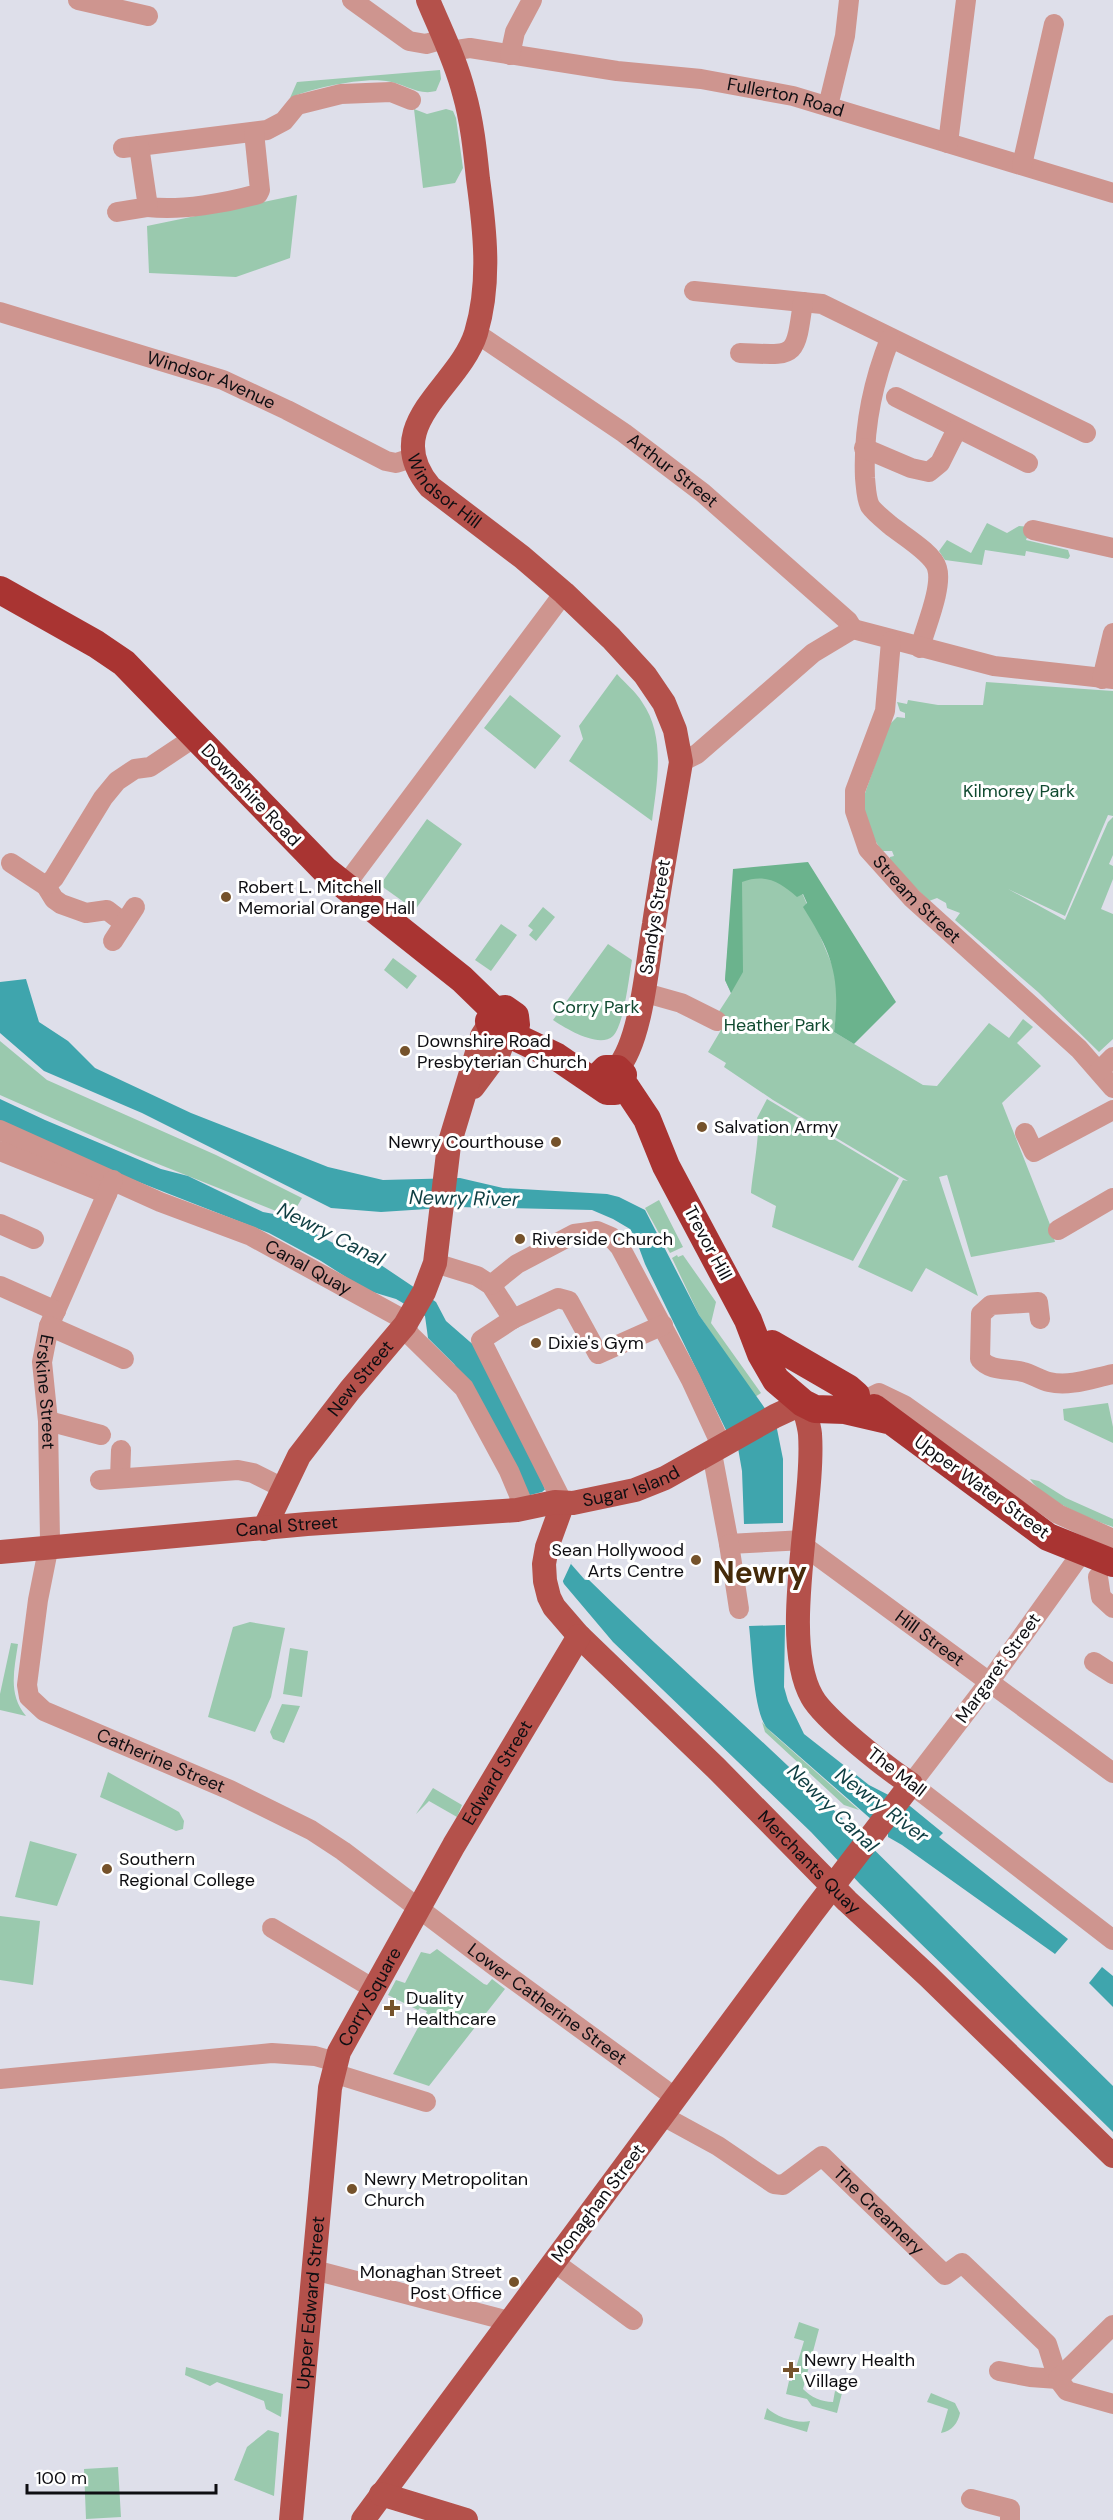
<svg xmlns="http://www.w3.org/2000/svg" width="1113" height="2520" viewBox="0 0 1113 2520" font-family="'DM Sans',sans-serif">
  <rect width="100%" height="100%" fill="#dedfea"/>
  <path fill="#9ac9ae" d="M 440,70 L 441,79 L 436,91 C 418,96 404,83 386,81 C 364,77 310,88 290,98 L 297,82 Z
    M 414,109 L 427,114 L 446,109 L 453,111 L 456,118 L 463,168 L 455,183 L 423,188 Z
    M 297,195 L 290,258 L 236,277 L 149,273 L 147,226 Z
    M 987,523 L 1007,533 L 1019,526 L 1031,527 L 1026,540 L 1068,550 L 1070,556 L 1068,559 L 1026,551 L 1025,556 L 985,550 L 982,565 L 945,560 L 939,551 L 947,540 L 971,553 Z
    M 617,674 C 625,683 636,692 642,702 C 666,736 657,783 652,821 L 569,761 L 583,739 L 579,726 Z
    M 986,682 L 1113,691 L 1113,816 L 1108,815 L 1065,916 L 1008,889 L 1065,920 L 1108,822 L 1113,817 L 1113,855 L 1109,864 L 1113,866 L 1113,879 L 1101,909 L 1113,914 L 1113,1039 L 1099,1052 L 1038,992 L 955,920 L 960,913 L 947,908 L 946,903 L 937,898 L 929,901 L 889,861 L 890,857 L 894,856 L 892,851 L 882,851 C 870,834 861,816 864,796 L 889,725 L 897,717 L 905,718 L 905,713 L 900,711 L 897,702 L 907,704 L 908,700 L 938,705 L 983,705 Z
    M 510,695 L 561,736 L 535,769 L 484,728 Z
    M 427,819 L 462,844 L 415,910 L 380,885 Z
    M 735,869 L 779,870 L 803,895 L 835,972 L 838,1002 L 834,1032 L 923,1085 L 937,1086 L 989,1023 L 1009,1038 L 1023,1019 L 1033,1027 L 1017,1043 L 1041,1066 L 1002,1103 L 1051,1227 L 1055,1242 L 971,1257 L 947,1175 L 939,1177 L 978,1296 L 926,1268 L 912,1292 L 858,1267 L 903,1180 L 908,1181 L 773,1100 L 724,1067 L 726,1063 L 708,1052 L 721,1030 L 718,1013 L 731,993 L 725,980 Z
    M 543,907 L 555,917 L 536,941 L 529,935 L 533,930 L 528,926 Z
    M 501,924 L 517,935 L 491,971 L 475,960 Z
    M 608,944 L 632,960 C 629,977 624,1025 613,1036 C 599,1049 565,1028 553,1020 Z
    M 393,958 L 417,976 L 407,989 L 384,970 Z
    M 0,1041 L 47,1080 L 216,1155 L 302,1198 L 291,1217 L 138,1156 L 0,1095 Z
    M 767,1099 L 899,1178 L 853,1261 L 772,1227 L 776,1206 L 751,1193 C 752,1176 761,1130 757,1118 Z
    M 659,1200 L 683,1247 L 670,1253 L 645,1208 Z
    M 677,1255 L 678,1257 L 683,1255 L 716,1302 L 711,1323 L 761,1393 L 755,1397 L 699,1315 L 672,1258 Z
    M 1108,1403 L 1113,1427 L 1113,1443 L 1064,1420 L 1063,1409 Z
    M 1030,1479 L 1039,1481 L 1066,1498 L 1113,1519 L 1113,1527 C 1088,1518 1045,1501 1030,1479 Z
    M 250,1622 L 285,1628 L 271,1697 L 255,1732 L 208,1717 L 233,1627 Z
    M 11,1643 L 18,1644 C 14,1671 8,1695 26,1716 L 0,1710 L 0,1694 Z
    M 290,1648 L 308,1651 L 302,1697 L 283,1694 Z
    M 282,1704 L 300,1706 L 284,1743 L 273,1739 L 270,1732 Z
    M 762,1722 L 772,1733 L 859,1810 L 844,1805 L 765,1732 Z
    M 108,1772 L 179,1812 L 184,1821 L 183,1829 L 176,1831 L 100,1797 Z
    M 433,1788 L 462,1805 L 457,1817 L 429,1801 L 416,1814 Z
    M 30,1841 L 77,1854 L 57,1906 L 15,1897 Z
    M 0,1916 L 40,1921 L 33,1985 L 0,1980 Z
    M 437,1949 L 484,1984 L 487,1985 L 492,1979 L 505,1989 L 429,2086 L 393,2074 L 427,2011 L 420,2008 L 418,2010 L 388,1995 L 396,1980 L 405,1983 L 421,1952 L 430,1954 Z
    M 799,2322 L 819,2329 L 803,2389 C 811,2397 821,2402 833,2402 L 835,2391 L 842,2393 L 837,2413 L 812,2406 L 807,2399 L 786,2394 L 789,2381 L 792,2381 L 804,2341 L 794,2338 Z
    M 186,2367 L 283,2394 L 281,2417 L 266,2409 L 264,2401 L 217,2382 L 210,2386 L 185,2375 Z
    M 931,2393 L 955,2403 L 960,2413 C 958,2423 952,2431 941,2433 L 948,2409 L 927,2402 Z
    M 767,2408 C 776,2417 798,2424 810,2421 L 807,2432 L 764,2419 Z
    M 268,2430 L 279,2433 L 274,2496 L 234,2480 L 247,2447 Z
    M 118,2467 L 121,2517 L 86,2519 L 84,2469 Z"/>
  <path fill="#6bb38d" d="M 808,862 L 896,1002 L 854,1044 L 834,1032 C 841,977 832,953 803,907 L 807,903 L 803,894 L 797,897 C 780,882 765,873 742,882 L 743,972 L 731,993 L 725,980 L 733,869 Z"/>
  <path fill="#3fa5ad" d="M 26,979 L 39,1022 L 68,1041 L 95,1068 L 191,1113 L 328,1167 L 383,1180 L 460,1178 L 503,1188 L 607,1194 L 619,1197 L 645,1210 L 699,1315 L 776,1424 L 783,1459 L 783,1523 L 744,1524 L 742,1471 L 738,1448 L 726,1430 L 645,1264 L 635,1237 L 630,1229 L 613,1219 L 592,1210 L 458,1207 L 381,1212 L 331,1208 L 142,1113 L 44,1071 L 0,1033 L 0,982 Z
    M 0,1099 L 45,1120 L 161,1169 L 188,1176 L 263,1212 L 279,1215 L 335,1244 L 373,1250 L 372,1259 L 436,1302 L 446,1321 L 477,1348 L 521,1430 L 572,1556 L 571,1564 L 585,1580 L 588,1579 C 659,1649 734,1714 806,1783 C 909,1883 1010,1985 1113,2086 L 1113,2132 L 860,1884 L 811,1832 L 613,1642 L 564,1584 L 526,1496 L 473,1390 L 454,1364 L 428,1338 L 425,1316 L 396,1299 L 366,1290 L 321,1261 L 269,1233 L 108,1170 L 0,1121 Z
    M 785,1625 L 784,1687 L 788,1701 L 804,1734 L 869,1785 L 910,1806 L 943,1833 L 939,1837 L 1068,1939 L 1055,1954 L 902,1845 L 888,1837 L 888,1834 L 767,1728 C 753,1711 752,1650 749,1626 Z
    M 1102,1967 L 1113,1976 L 1113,2007 L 1089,1983 Z"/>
  <path fill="#dedfea" d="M 549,1486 L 575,1555 L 562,1583 L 530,1512 L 526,1496 L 542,1492 Z"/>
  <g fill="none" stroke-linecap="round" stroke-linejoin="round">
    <g stroke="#ce958f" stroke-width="20">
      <path d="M 78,0 L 148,16"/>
      <path d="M 352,0 L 409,41 L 426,44 L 444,39"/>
      <path id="s1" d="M 450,51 L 470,48 L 617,71 L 701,79 L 793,96 L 1113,193"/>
      <path d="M 510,55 L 515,32 L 532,0"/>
      <path d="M 828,106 L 845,36 L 849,0"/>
      <path d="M 948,143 L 966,0"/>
      <path d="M 123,148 L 267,130 L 284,121 L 297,105 L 341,94 L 391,92 L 411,100"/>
      <path d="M 1022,165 L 1054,24"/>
      <path d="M 148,207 C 181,211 226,203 258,194 L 260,190 L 254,132"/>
      <path d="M 117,212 L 148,207 L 139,146"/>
      <path d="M 694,291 L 822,304 L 1086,433"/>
      <path id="s2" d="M 0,312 L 223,380 L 287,410 L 386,461 L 396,463 L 412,458"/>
      <path id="s3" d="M 476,333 L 624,433 L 703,493 L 848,621 L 853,629"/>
      <path d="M 890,339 C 872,384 863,429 865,478 C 866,487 866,498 870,506 C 874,512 884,520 890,525 C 902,535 933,553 937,568 C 943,587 925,628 920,648"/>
      <path d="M 740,353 C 796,355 795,360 803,302"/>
      <path d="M 896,397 L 1028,463"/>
      <path d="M 864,448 L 911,468 L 929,472 L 940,463 L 957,429"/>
      <path d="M 1033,530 L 1113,548"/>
      <path d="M 853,629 L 994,666 L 1113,679"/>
      <path id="s4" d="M 891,641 L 885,711 L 855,791 L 855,811 L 868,849 L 912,898 L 1079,1049 L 1113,1088"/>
      <path d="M 1102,679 L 1113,633"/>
      <path d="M 681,762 L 697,754 L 813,653 L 853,629"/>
      <path d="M 11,863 L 46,886 L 54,899 L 61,904 L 86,913 L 107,910 L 124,923"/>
      <path d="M 46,886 L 54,878 L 103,798 L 117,781 L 135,769 L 150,767 L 195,737"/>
      <path d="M 344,887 L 564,593"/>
      <path d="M 113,941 L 135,907"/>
      <path d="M 642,992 L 681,1003 L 717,1021"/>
      <path d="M 1099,1071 L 1113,1057"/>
      <path id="s5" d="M 0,1130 L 160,1202 L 251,1236 L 399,1317 L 411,1336 L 464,1388 L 509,1471 L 525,1509"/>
      <path d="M 1025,1133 L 1034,1152 L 1113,1110"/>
      <path d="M 0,1151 L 107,1194"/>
      <path id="s6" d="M 113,1180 L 49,1326 L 42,1362 L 48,1421 L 50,1540 L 38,1600 L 27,1685 L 29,1697 L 44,1711 L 230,1790 L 311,1830 L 343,1851 L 496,1967 L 676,2098"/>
      <path d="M 0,1224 L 34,1239"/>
      <path d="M 1058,1230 L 1113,1198"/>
      <path d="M 435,1263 L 477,1276 L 491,1285 L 513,1319"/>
      <path d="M 491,1285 L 517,1264 L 574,1234 L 597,1231 L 611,1237 L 620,1247 L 691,1380 L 722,1447"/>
      <path d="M 0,1286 L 56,1311"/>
      <path d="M 1040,1319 L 1038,1302 L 991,1305 L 981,1314 L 980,1359 C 991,1372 1008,1368 1023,1372 C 1032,1374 1040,1380 1049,1382 C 1070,1387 1093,1378 1113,1374"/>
      <path d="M 49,1326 L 124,1359"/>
      <path d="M 861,1410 L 865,1400 L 879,1393 L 904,1405 L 1058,1514 L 1113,1539"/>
      <path d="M 48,1421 L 101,1435"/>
      <path d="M 712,1453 L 729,1544 L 804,1540"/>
      <path d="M 120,1478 L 121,1450"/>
      <path d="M 100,1480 L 238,1470 L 253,1473 L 285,1489"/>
      <path d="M 563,1503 L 481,1340 L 513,1319 L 558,1298 L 569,1301 L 598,1354 L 663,1325"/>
      <path d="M 729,1544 L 739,1609"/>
      <path id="s7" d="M 804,1546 L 1113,1773"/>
      <path d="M 1083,1551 L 990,1681 L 911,1784 L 1113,1940"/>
      <path d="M 1098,1577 L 1101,1597 L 1113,1608"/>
      <path d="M 1094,1662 L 1113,1674"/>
      <path d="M 272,1928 L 374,1989"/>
      <path d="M 333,2073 L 426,2102"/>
      <path d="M 0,2079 L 272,2053 L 315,2056 L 336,2062"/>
      <path id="s8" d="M 663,2116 L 718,2146 L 774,2184 L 783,2185 L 822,2156 L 945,2275 L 962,2263 L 1047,2344 L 1058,2379 L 1030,2377 L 999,2371"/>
      <path d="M 554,2262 L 633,2320"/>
      <path d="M 314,2270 L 509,2321"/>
      <path d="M 1113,2325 L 1058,2379 L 1067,2391 L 1113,2404"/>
      <path d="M 971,2499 L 1010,2509 L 1010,2520"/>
    </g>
    <g stroke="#b4514b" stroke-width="24">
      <path id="s9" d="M 428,0 C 441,31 456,61 464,93 C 472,121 475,150 478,179 C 485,230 491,283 476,333 C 459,388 378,425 430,487 L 522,557 L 564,593 L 611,638 L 645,675 L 664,703 L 675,730 L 681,762 C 672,816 662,870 654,924 C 647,963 642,1040 617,1069"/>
      <path d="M 473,1087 L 499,1052 L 505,1036"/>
      <path id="s10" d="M 563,1503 L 547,1547 L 544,1564 L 545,1581 L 549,1597 L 554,1607 L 579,1636 L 716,1768 L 847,1901 L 928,1976 L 1113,2156"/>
      <path id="s11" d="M 264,1529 L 299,1456 L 350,1390 L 405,1325 L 424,1292 L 435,1263 L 449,1145 L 482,1036 L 489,1025"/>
      <path id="s12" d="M 0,1552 L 307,1524 L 517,1510 L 555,1502 L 573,1503 L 635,1490 L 665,1478 L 775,1416 L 803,1403 C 805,1413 809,1424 810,1434 C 815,1504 779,1639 812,1697 C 824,1719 889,1770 911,1784 L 813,1912 L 363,2520"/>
      <path d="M 381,2494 L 466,2520"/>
      <path id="s13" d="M 291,2520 L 330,2088 L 339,2052 L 454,1845 L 579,1636"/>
    </g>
    <path stroke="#a93432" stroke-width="28" d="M 0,590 L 96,644 L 124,663 L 325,870 L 462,979 L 495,1011
      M 509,1034 L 516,1025 L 515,1016 L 505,1009 L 495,1011 L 489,1021 L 494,1033 L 501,1036 L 509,1034 L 557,1057 L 607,1091 L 615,1091 L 621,1087 L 623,1075 L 617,1069 L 606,1069 L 601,1074 L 601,1085
      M 623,1083 L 647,1119 L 666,1166 L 748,1320 L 761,1354 L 776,1380 L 803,1403 L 815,1409 L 845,1410 L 888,1420
      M 772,1344 L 848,1388 L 856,1395
      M 874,1408 L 1048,1537 L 1113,1563"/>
  </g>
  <g fill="#75522b" stroke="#fff" stroke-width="2">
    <circle cx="226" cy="897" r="6"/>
    <circle cx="405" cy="1051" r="6"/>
    <circle cx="702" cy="1127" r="6"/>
    <circle cx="556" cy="1142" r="6"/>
    <circle cx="520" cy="1239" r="6"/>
    <circle cx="536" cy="1343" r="6"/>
    <circle cx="696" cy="1560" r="6"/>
    <circle cx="107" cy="1869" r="6"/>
    <path d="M389 1999h6v6h6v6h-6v6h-6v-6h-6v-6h6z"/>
    <circle cx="352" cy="2189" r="6"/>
    <circle cx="514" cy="2282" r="6"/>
    <path d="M788 2361h6v6h6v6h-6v6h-6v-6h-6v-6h6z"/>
  </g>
  <g text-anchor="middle" stroke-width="6" stroke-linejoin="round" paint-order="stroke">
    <g font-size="18" fill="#0e0e12" stroke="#fff">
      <text dy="6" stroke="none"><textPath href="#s1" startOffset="340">Fullerton Road</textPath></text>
      <text dy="6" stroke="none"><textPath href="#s2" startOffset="222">Windsor Avenue</textPath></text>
      <text dy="6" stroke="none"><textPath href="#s3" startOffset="240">Arthur Street</textPath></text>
      <text dy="6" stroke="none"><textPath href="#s9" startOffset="531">Windsor Hill</textPath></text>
      <text transform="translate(251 795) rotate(46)" y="6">Downshire Road</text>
      <text dy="6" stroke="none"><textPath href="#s4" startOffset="286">Stream Street</textPath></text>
      <text transform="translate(655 917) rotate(-81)" y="6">Sandys Street</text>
      <text transform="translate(708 1243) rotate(62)" y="6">Trevor Hill</text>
      <text dy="6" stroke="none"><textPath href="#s5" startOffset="338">Canal Quay</textPath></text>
      <text dy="6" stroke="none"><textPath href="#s11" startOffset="180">New Street</textPath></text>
      <text dy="6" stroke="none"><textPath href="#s6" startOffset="226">Erskine Street</textPath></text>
      <text dy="6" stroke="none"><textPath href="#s12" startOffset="636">Sugar Island</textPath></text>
      <text transform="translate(982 1487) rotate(36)" y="6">Upper Water Street</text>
      <text dy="6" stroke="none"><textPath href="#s12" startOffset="288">Canal Street</textPath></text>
      <text dy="6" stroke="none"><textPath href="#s7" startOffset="156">Hill Street</textPath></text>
      <text transform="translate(998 1668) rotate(-54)" y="6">Margaret Street</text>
      <text dy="6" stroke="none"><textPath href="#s6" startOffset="681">Catherine Street</textPath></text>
      <text dy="6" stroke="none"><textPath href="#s13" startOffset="792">Edward Street</textPath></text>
      <text transform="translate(897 1772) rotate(38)" y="6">The Mall</text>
      <text dy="6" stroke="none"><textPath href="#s10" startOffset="470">Merchants Quay</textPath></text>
      <text dy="6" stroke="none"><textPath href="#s13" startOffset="534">Corry Square</textPath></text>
      <text dy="6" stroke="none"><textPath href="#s6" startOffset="1140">Lower Catherine Street</textPath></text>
      <text transform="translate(598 2203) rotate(-53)" y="6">Monaghan Street</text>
      <text dy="6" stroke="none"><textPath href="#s8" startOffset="267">The Creamery</textPath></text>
      <text dy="6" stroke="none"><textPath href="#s13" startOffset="218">Upper Edward Street</textPath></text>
    </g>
    <g font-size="18" fill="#104a30" stroke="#fff">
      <text x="1019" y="797">Kilmorey Park</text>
      <text x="596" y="1013">Corry Park</text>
      <text x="777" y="1031">Heather Park</text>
    </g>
    <g font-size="18" fill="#0e0e12" stroke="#fff" text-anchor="start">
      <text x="238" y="893">Robert L. Mitchell<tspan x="238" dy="21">Memorial Orange Hall</tspan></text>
      <text x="417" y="1047">Downshire Road<tspan x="417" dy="21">Presbyterian Church</tspan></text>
      <text x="714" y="1133">Salvation Army</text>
      <text x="544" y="1148" text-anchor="end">Newry Courthouse</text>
      <text x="532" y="1245">Riverside Church</text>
      <text x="548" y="1349">Dixie's Gym</text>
      <text x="684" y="1556" text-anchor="end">Sean Hollywood<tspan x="684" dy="21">Arts Centre</tspan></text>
      <text x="119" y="1865">Southern<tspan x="119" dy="21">Regional College</tspan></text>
      <text x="406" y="2004">Duality<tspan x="406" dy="21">Healthcare</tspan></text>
      <text x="364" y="2185">Newry Metropolitan<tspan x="364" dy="21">Church</tspan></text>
      <text x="502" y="2278" text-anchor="end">Monaghan Street<tspan x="502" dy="21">Post Office</tspan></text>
      <text x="804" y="2366">Newry Health<tspan x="804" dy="21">Village</tspan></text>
    </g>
    <g font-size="20" font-style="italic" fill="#0f3e42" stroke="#fff">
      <text transform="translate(464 1198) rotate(1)" y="7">Newry River</text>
      <text transform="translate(331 1234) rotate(27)" y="7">Newry Canal</text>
      <text transform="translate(882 1805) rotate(37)" y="7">Newry River</text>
      <text transform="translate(833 1808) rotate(44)" y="7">Newry Canal</text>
    </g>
    <g font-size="30" font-weight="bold" fill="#452b0a" stroke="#fff">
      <text x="760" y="1583">Newry</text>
    </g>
  </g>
  <path d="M27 2484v9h189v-9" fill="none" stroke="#0e0e12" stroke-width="3"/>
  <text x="36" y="2484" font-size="18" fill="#0e0e12" stroke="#ffffff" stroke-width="4.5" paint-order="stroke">100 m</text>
</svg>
